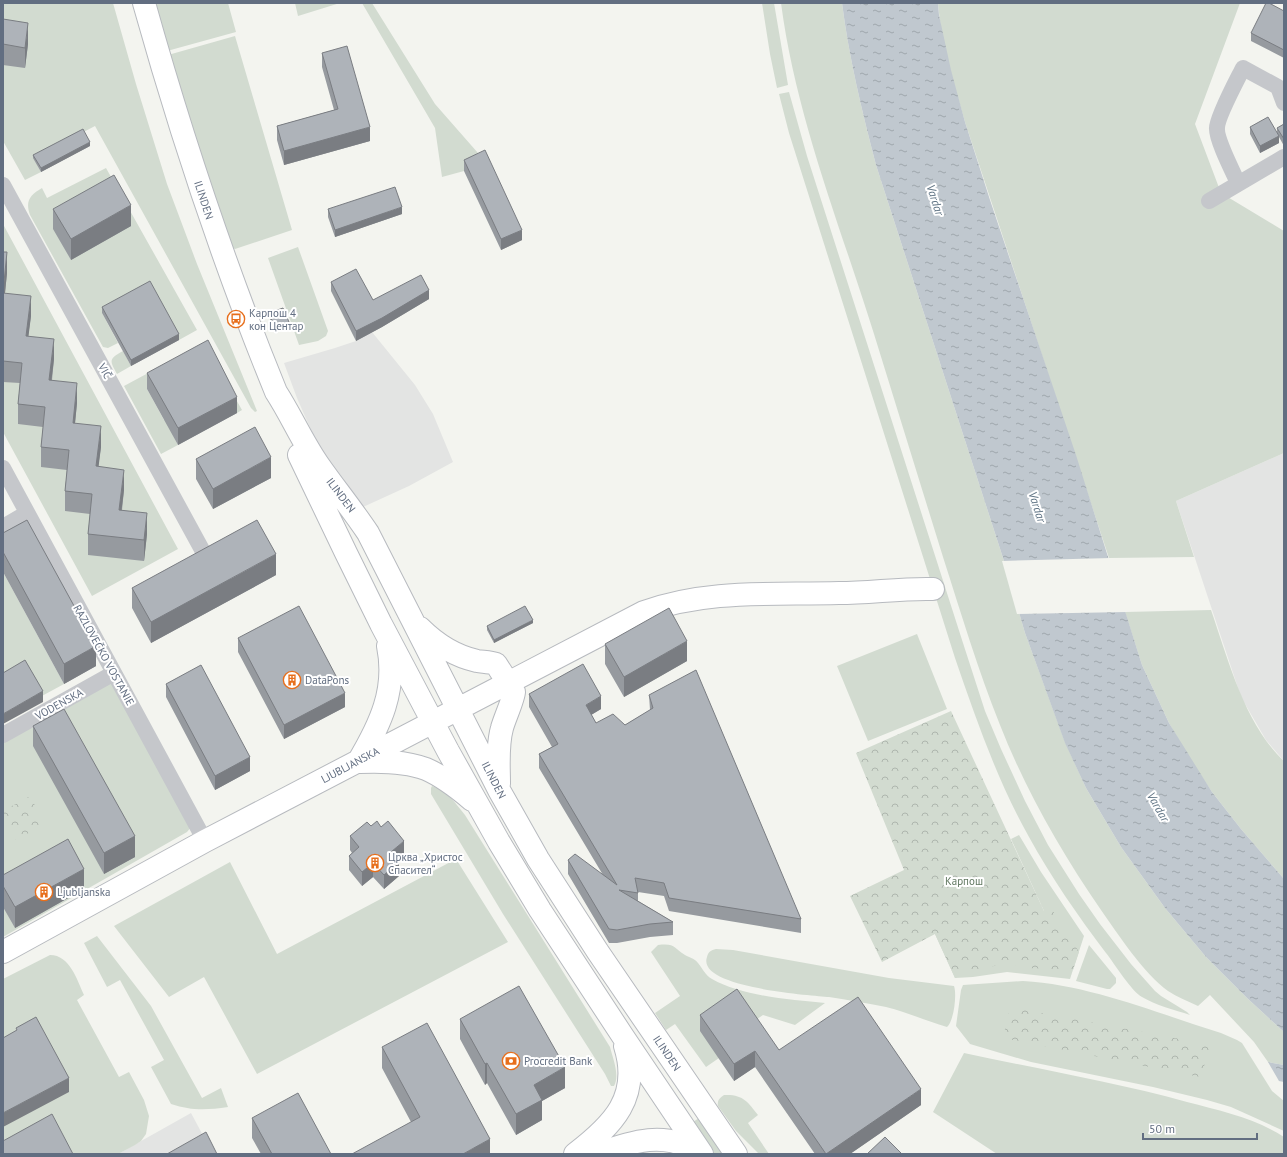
<svg xmlns="http://www.w3.org/2000/svg" width="1287" height="1157" viewBox="0 0 1287 1157" font-family="'PT Sans',sans-serif">
  <defs>
    <pattern id="park-crowns" width="20" height="18" patternUnits="userSpaceOnUse"><rect width="20" height="18" fill="#d2dbd0"/><path d="M2 6a3 3 0 1 1 6 0M12 15a3 3 0 1 1 6 0" fill="none" stroke="#aeb6ae"/></pattern>
    <pattern id="water-ripples" width="26" height="14" patternUnits="userSpaceOnUse"><rect width="26" height="14" fill="#c0c8cf"/><path d="M2 4q2-2 4 0t4 0M15 11q2-2 4 0t4 0" fill="none" stroke="#9fa7ad"/></pattern>
  </defs>
  <rect width="100%" height="100%" fill="#f3f4ef"/>
  <path fill="#e3e4e3" d="M 372,332 L 415,385 L 433,414 L 453,462 L 409,486 L 363,507 L 325,462 L 297,398 L 284,363 L 335,348 L 356,341 Z
    M 1284,453 L 1284,761 L 1266,740 L 1241,697 L 1176,501 Z
    M 191,1113 L 213,1154 L 118,1154 Z"/>
  <path fill="#d2dbd0" fill-rule="evenodd" d="M 3,3 L 113,3 L 136,84 L 167,184 L 197,264 L 257,411 L 255,412 L 251,408 L 95,126 L 34,158 L 41,172 L 25,180 L 3,141 Z
    M 155,3 L 228,3 L 236,32 L 167,51 Z
    M 295,3 L 340,3 L 298,16 Z
    M 362,3 L 372,3 L 435,104 L 485,161 L 464,171 L 442,177 L 435,128 Z
    M 762,3 L 774,3 L 788,85 L 777,88 L 770,54 Z
    M 781,3 L 842,3 C 849,58 862,111 876,165 L 1004,561 L 1025,633 L 1065,742 L 1086,788 L 1121,847 L 1165,908 L 1206,957 L 1247,998 L 1284,1032 L 1284,1065 L 1268,1062 L 1254,1042 L 1210,995 L 1198,1006 C 1188,1001 1177,997 1168,991 C 1144,974 1118,934 1101,910 C 1061,852 1026,791 1000,725 C 978,670 961,613 943,557 C 920,483 897,408 874,334 C 840,225 796,117 781,3 Z
    M 938,3 L 1240,3 L 1195,124 L 1221,193 L 1284,231 L 1284,453 L 1176,501 L 1194,557 L 1109,558 L 965,122 C 954,83 941,43 938,3 Z
    M 235,36 L 292,230 L 235,249 L 231,247 L 168,55 Z
    M 789,92 L 807,156 L 963,643 L 985,711 L 1001,749 L 1025,801 L 1048,845 L 1079,894 L 1100,924 L 1131,964 L 1155,991 L 1161,996 L 1187,1012 L 1190,1015 C 1175,1010 1155,1005 1142,997 C 1132,992 1114,963 1106,953 C 1078,916 1051,877 1029,837 C 997,780 976,719 955,658 L 789,133 L 779,94 Z
    M 106,168 L 197,330 L 179,340 L 102,313 L 118,343 L 108,348 L 103,347 L 30,215 C 25,201 30,195 42,188 L 47,198 Z
    M 3,224 L 178,549 L 92,596 L 3,432 Z
    M 298,247 L 328,331 L 326,336 L 318,341 L 299,345 L 268,258 Z
    M 204,343 L 242,410 L 237,413 L 232,403 L 173,435 L 178,445 L 161,454 L 124,386 ZM 224,387 L 164,420 L 147,389 Z
    M 123,351 L 131,366 L 117,374 C 109,360 109,359 123,351 Z
    M 3,572 L 64,684 L 40,697 L 3,684 Z
    M 1211,610 C 1228,659 1245,725 1284,761 L 1284,879 L 1241,829 L 1212,792 L 1188,756 L 1169,723 L 1142,665 L 1125,612 Z
    M 917,634 L 947,709 L 868,741 L 837,666 Z
    M 114,673 L 195,822 L 187,832 L 3,937 L 3,735 Z
    M 432,786 C 447,790 456,804 465,815 L 610,1047 C 613,1059 620,1075 614,1086 L 611,1086 L 605,1074 L 503,914 L 431,794 L 431,788 Z
    M 1019,835 L 1041,872 L 1084,936 L 1070,979 L 1007,972 L 973,977 L 955,978 L 935,934 L 1044,911 L 1011,839 Z
    M 456,859 L 508,942 L 257,1074 L 204,977 L 169,997 L 114,926 L 230,862 L 277,954 Z
    M 97,936 L 151,1006 L 202,1098 L 221,1088 L 228,1107 C 207,1110 192,1111 171,1104 L 151,1067 L 164,1060 L 120,980 L 107,987 L 84,943 Z
    M 658,945 C 676,943 673,948 685,955 C 690,958 694,958 698,963 C 703,969 705,975 712,979 C 742,996 791,1000 825,1003 L 795,1025 L 763,1015 L 750,1024 L 719,1058 L 706,1067 L 675,1024 L 666,1030 L 655,1013 L 680,996 L 651,952 Z
    M 1089,945 L 1116,978 L 1116,983 L 1110,989 L 1107,989 L 1076,981 Z
    M 716,949 L 733,950 L 889,978 L 954,986 C 957,994 954,1021 947,1027 C 927,1021 906,1012 886,1007 C 867,1003 848,1000 829,997 C 810,995 696,988 707,957 C 708,952 711,950 716,949 Z
    M 50,955 C 70,955 77,980 84,995 L 77,1000 L 119,1077 L 129,1072 L 144,1100 L 149,1116 L 146,1134 L 141,1141 L 135,1145 L 118,1154 L 3,1154 L 3,979 Z
    M 1023,981 C 1091,985 1156,1013 1221,1033 L 1237,1040 L 1242,1043 L 1272,1091 L 1284,1101 L 1284,1131 L 1231,1107 L 1207,1100 L 1153,1087 L 1031,1062 L 970,1044 L 956,1026 L 961,990 L 963,985 Z
    M 964,1053 C 1038,1069 1114,1082 1187,1102 C 1221,1111 1255,1118 1284,1137 L 1284,1154 L 997,1154 L 933,1112 Z
    M 724,1095 C 743,1094 748,1102 758,1115 L 748,1123 L 769,1154 L 759,1154 L 736,1131 L 718,1106 C 717,1101 719,1098 724,1095 Z
    M 699,1118 L 724,1154 L 711,1154 L 690,1124 Z"/>
  <path fill="url(#park-crowns)" d="M 951,711 L 1044,911 L 1051,908 L 1079,952 L 1073,970 L 1027,968 L 1004,962 L 986,969 L 976,972 L 965,973 L 955,978 L 935,934 L 882,962 L 850,896 L 904,870 L 856,753 Z
    M 30,796 L 45,824 L 16,840 L 3,817 L 3,811 Z
    M 1010,1007 L 1212,1045 L 1200,1077 L 1003,1038 Z"/>
  <path fill="url(#water-ripples)" d="M 842,3 L 938,3 L 939,15 L 951,70 L 965,122 L 990,200 L 1076,455 L 1142,665 L 1169,723 L 1212,792 L 1241,829 L 1284,879 L 1284,1032 L 1247,998 L 1206,957 L 1165,908 L 1121,847 L 1086,788 L 1065,743 L 1025,633 L 1004,561 L 876,165 C 862,111 849,58 842,3 Z
    M 1268,1062 L 1284,1065 L 1284,1082 L 1279,1081 Z"/>
  <path fill="#f3f4ef" d="M 1111,558 L 1127,612 L 1017,614 L 1002,561 Z"/>
  <g fill="none" stroke-linecap="round" stroke-linejoin="round">
    <defs>
      <path id="secondary" d="M 144,3 C 181,135 224,265 276,392 C 291,415 302,441 318,464 C 334,487 352,509 368,533 L 499,790 L 538,859 L 598,952 L 736,1154
        M 299,455 L 346,553 L 381,624 L 448,751 L 499,842 L 540,910 L 622,1035 L 702,1154
        M 420,628 C 436,644 455,656 477,661 C 483,662 490,662 496,664 L 514,692 C 514,698 504,720 502,728 C 497,746 499,766 499,784
        M 358,762 C 380,725 397,690 388,646
        M 359,762 C 381,761 405,761 426,769 C 442,776 459,789 472,800
        M 3,952 L 205,841 L 644,612 C 707,589 773,595 839,593 C 870,593 902,588 933,589
        M 575,1154 C 613,1125 641,1097 625,1046
        M 597,1154 C 630,1142 668,1129 698,1154"/>
    </defs>
    <use href="#secondary" stroke="#b7babf" stroke-width="24"/>
    <path stroke="#c5c7cb" stroke-width="16" d="M 1238,183 C 1233,172 1216,139 1217,128 C 1217,117 1237,80 1243,68 L 1278,87 L 1284,103
      M 3,185 L 206,557
      M 1209,201 L 1284,157
      M 3,468 L 205,841
      M 3,527 L 27,513
      M 3,735 L 114,673"/>
    <use href="#secondary" stroke="#fff" stroke-width="22"/>
  </g>
  <path fill="#969a9f" d="M 1284,11 L 1284,58 L 1251,41 L 1251,33 Z
    M 3,19 L 28,44 L 25,68 L 3,65 Z
    M 322,53 L 370,141 L 284,165 L 277,140 L 277,126 L 334,110 L 322,67 Z
    M 1284,124 L 1284,146 L 1279,137 L 1279,143 L 1260,153 L 1250,134 L 1250,127 L 1277,133 L 1277,128 Z
    M 90,146 L 41,172 L 33,158 L 33,155 Z
    M 464,160 L 522,240 L 501,250 L 464,171 Z
    M 53,209 L 131,226 L 71,260 L 53,229 Z
    M 328,209 L 402,214 L 335,237 L 328,217 Z
    M 3,252 L 7,273 L 5,293 L 31,316 L 28,336 L 54,359 L 52,380 L 77,403 L 75,423 L 101,447 L 98,467 L 124,490 L 122,510 L 147,534 L 144,561 L 88,555 L 88,534 L 90,514 L 65,511 L 65,491 L 67,470 L 41,467 L 41,447 L 43,427 L 18,424 L 18,404 L 20,383 L 3,382 Z
    M 331,282 L 373,300 L 429,299 L 382,327 L 356,341 L 331,291 Z
    M 102,307 L 179,340 L 131,366 L 102,313 Z
    M 269,313 L 289,326 L 275,331 L 269,317 Z
    M 147,373 L 237,413 L 178,445 L 147,389 Z
    M 196,459 L 271,478 L 213,509 L 196,479 Z
    M 3,533 L 96,666 L 64,684 L 3,572 Z
    M 276,575 L 151,643 L 132,608 L 132,588 Z
    M 533,623 L 494,643 L 487,630 L 487,626 Z
    M 238,638 L 345,707 L 284,739 L 238,652 Z
    M 605,644 L 687,661 L 624,697 L 605,664 Z
    M 166,684 L 250,771 L 215,790 L 166,697 Z
    M 529,694 L 601,709 L 591,715 L 596,723 L 625,725 L 650,710 L 649,695 L 801,919 L 801,933 L 669,911 L 664,896 L 638,892 L 638,901 L 673,922 L 673,935 L 650,937 L 617,943 L 609,943 L 568,874 L 568,860 L 603,875 L 539,768 L 539,754 L 552,747 L 529,707 Z
    M 33,726 L 135,857 L 104,874 L 33,746 Z
    M 371,826 L 404,854 L 398,860 L 399,876 L 384,889 L 373,877 L 362,886 L 349,870 L 349,856 L 352,853 L 350,850 L 350,836 Z
    M 3,875 L 84,889 L 15,928 L 3,907 Z
    M 700,1015 L 779,1050 L 921,1105 L 850,1154 L 815,1154 L 755,1067 L 734,1081 L 700,1031 Z
    M 460,1019 L 565,1088 L 542,1101 L 542,1120 L 516,1135 L 487,1083 L 485,1085 L 460,1039 Z
    M 382,1047 L 490,1154 L 411,1122 L 382,1068 Z
    M 252,1118 L 331,1154 L 261,1154 L 252,1138 Z"/>
  <path fill="#7a7d82" d="M 28,23 L 28,44 L 25,68 L 25,48 Z
    M 370,127 L 370,141 L 284,165 L 284,151 Z
    M 1279,136 L 1279,143 L 1260,153 L 1260,146 Z
    M 90,142 L 90,146 L 41,172 L 41,168 Z
    M 131,205 L 131,226 L 71,260 L 71,239 Z
    M 402,207 L 402,214 L 335,237 L 335,230 Z
    M 522,230 L 522,240 L 501,250 L 501,239 Z
    M 7,252 L 7,273 L 3,312 L 3,292 Z
    M 429,290 L 429,299 L 382,327 L 356,341 L 356,331 Z
    M 31,296 L 31,316 L 26,356 L 26,336 Z
    M 289,322 L 289,326 L 275,331 L 275,328 Z
    M 179,334 L 179,340 L 131,366 L 131,360 Z
    M 54,339 L 54,359 L 49,400 L 49,380 Z
    M 77,383 L 77,403 L 73,443 L 73,423 Z
    M 237,397 L 237,413 L 178,445 L 178,428 Z
    M 101,426 L 101,447 L 96,487 L 96,466 Z
    M 271,457 L 271,478 L 213,509 L 213,489 Z
    M 124,470 L 124,490 L 119,530 L 119,510 Z
    M 147,513 L 147,534 L 144,561 L 144,540 Z
    M 276,554 L 276,575 L 151,643 L 151,622 Z
    M 533,620 L 533,623 L 494,643 L 494,640 Z
    M 687,641 L 687,661 L 624,697 L 624,677 Z
    M 96,646 L 96,666 L 64,684 L 64,664 Z
    M 43,691 L 43,702 L 3,724 L 3,714 Z
    M 345,693 L 345,707 L 284,739 L 284,725 Z
    M 601,696 L 601,709 L 586,718 L 586,705 Z
    M 250,757 L 250,771 L 215,790 L 215,776 Z
    M 135,836 L 135,857 L 104,874 L 104,853 Z
    M 404,841 L 404,854 L 391,866 L 391,852 Z
    M 399,862 L 399,876 L 384,889 L 384,875 Z
    M 373,863 L 373,877 L 362,886 L 362,872 Z
    M 84,869 L 84,889 L 15,928 L 15,907 Z
    M 755,1051 L 755,1067 L 734,1081 L 734,1064 Z
    M 487,1063 L 487,1083 L 485,1085 L 485,1064 Z
    M 565,1067 L 565,1088 L 542,1101 L 542,1120 L 516,1135 L 516,1114 L 534,1085 Z
    M 69,1078 L 69,1092 L 3,1127 L 3,1113 Z
    M 921,1089 L 921,1105 L 850,1154 L 826,1154 Z
    M 490,1139 L 490,1154 L 463,1154 Z"/>
  <path fill="#aeb3b9" stroke="#7a7d82" d="M 1266,3 L 1269,3 L 1284,11 L 1284,50 L 1251,33 Z
    M 3,19 L 28,23 L 25,48 L 3,44 Z
    M 347,46 L 370,127 L 284,151 L 277,126 L 338,109 L 322,53 Z
    M 1268,117 L 1279,136 L 1260,146 L 1250,127 Z
    M 1284,124 L 1284,139 L 1277,128 Z
    M 83,129 L 90,142 L 41,168 L 33,155 Z
    M 485,150 L 522,230 L 501,239 L 464,160 Z
    M 114,175 L 131,205 L 71,239 L 53,209 Z
    M 395,187 L 402,207 L 335,230 L 328,209 Z
    M 3,252 L 7,252 L 3,292 Z
    M 356,269 L 373,300 L 421,275 L 429,290 L 382,318 L 356,331 L 331,282 Z
    M 150,281 L 179,334 L 131,360 L 102,307 Z
    M 3,293 L 31,296 L 26,336 L 54,339 L 49,380 L 77,383 L 73,423 L 101,426 L 96,466 L 124,470 L 119,510 L 147,513 L 144,540 L 88,534 L 92,494 L 65,491 L 69,450 L 41,447 L 45,407 L 18,404 L 22,363 L 3,361 Z
    M 283,308 L 289,322 L 275,328 L 269,313 Z
    M 208,340 L 237,397 L 178,428 L 147,373 Z
    M 255,427 L 271,457 L 213,489 L 196,459 Z
    M 27,520 L 96,646 L 64,664 L 3,552 L 3,533 Z
    M 257,520 L 276,554 L 151,622 L 132,588 Z
    M 299,606 L 345,693 L 284,725 L 238,638 Z
    M 525,606 L 533,620 L 494,640 L 487,626 Z
    M 669,608 L 687,641 L 624,677 L 605,644 Z
    M 25,660 L 43,691 L 3,714 L 3,673 Z
    M 583,664 L 601,696 L 586,705 L 596,723 L 613,714 L 625,725 L 653,708 L 649,695 L 696,670 L 801,919 L 669,898 L 664,883 L 635,878 L 638,893 L 619,890 L 673,922 L 650,924 L 617,930 L 609,929 L 568,860 L 575,854 L 617,885 L 539,754 L 558,744 L 529,694 Z
    M 201,665 L 250,757 L 215,776 L 166,684 Z
    M 64,709 L 135,836 L 104,853 L 33,726 Z
    M 377,821 L 381,827 L 388,821 L 404,841 L 391,852 L 399,862 L 384,875 L 373,863 L 362,872 L 349,856 L 359,847 L 350,836 L 367,822 L 371,826 Z
    M 68,839 L 84,869 L 15,907 L 3,886 L 3,875 Z
    M 519,986 L 565,1067 L 534,1085 L 542,1100 L 516,1114 L 487,1063 L 485,1064 L 460,1019 Z
    M 737,989 L 779,1050 L 858,997 L 921,1089 L 826,1154 L 755,1051 L 734,1064 L 700,1015 Z
    M 36,1017 L 69,1078 L 3,1113 L 3,1038 L 17,1030 L 16,1028 Z
    M 427,1023 L 490,1139 L 463,1154 L 352,1154 L 420,1117 L 382,1047 Z
    M 298,1093 L 331,1154 L 272,1154 L 252,1118 Z
    M 52,1114 L 73,1154 L 3,1154 L 3,1141 Z
    M 206,1132 L 217,1154 L 167,1154 Z
    M 885,1137 L 902,1154 L 867,1154 Z"/>
  <defs>
    <symbol id="bus-ring" viewBox="-11 -11 22 22"><circle r="9.5" fill="#fff" stroke="#e76f1c" stroke-width="1.5"/><path d="M-5-6H5V4H4V6H2V4H-2V6H-4V4H-5ZM-3.5-4V0h7V-4ZM-3.5 1.2v1.5H-2V1.2ZM2 1.2v1.5H3.5V1.2Z" fill="#e76f1c"/></symbol>
    <symbol id="building-ring" viewBox="-11 -11 22 22"><circle r="9.5" fill="#fff" stroke="#e76f1c" stroke-width="1.5"/><path d="M-4-6H4V6H1V3H-1V6H-4ZM-2.5-4.3h1.7v1.8h-1.7ZM.8-4.3h1.7v1.8H.8ZM-2.5-1h1.7V.8h-1.7ZM.8-1h1.7V.8H.8Z" fill="#e76f1c"/></symbol>
    <symbol id="bank-ring" viewBox="-11 -11 22 22"><circle r="9.5" fill="#fff" stroke="#e76f1c" stroke-width="1.5"/><path d="M-6-4H6V4H-6ZM0-2.3a2.3 2.3 0 1 0 0 4.6a2.3 2.3 0 1 0 0-4.6Z" fill="#e76f1c"/></symbol>
  </defs>
  <g fill-rule="evenodd">
    <use href="#bus-ring" x="226" y="309" width="20" height="20"/>
    <use href="#building-ring" x="282" y="670" width="20" height="20"/>
    <use href="#building-ring" x="365" y="853" width="20" height="20"/>
    <use href="#building-ring" x="34" y="882" width="20" height="20"/>
    <use href="#bank-ring" x="501" y="1051" width="20" height="20"/>
  </g>
  <g text-anchor="middle" stroke-width="4" stroke-linejoin="round" paint-order="stroke">
    <g font-size="11" fill="#626e81" stroke="#fff">
      <text transform="translate(204 200) rotate(72)" y="4">ILINDEN</text>
      <text transform="translate(105 371) rotate(61)" y="4">VIČ</text>
      <text transform="translate(341 495) rotate(53)" y="4">ILINDEN</text>
      <text transform="translate(104 655) rotate(61)" y="4">RAZLOVEČKO VOSTANIE</text>
      <text transform="translate(59 704) rotate(-29)" y="4">VODENSKA</text>
      <text transform="translate(350 765) rotate(-28)" y="4">LJUBLJANSKA</text>
      <text transform="translate(494 780) rotate(63)" y="4">ILINDEN</text>
      <text transform="translate(667 1053) rotate(56)" y="4">ILINDEN</text>
    </g>
    <g font-size="11" fill="#626e81" stroke="#fff" text-anchor="start">
      <text x="249" y="317">Карпош 4<tspan x="249" dy="13">кон Центар</tspan></text>
      <text x="305" y="684">DataPons</text>
      <text x="388" y="861">Црква „Христос<tspan x="388" dy="13">Спасител“</tspan></text>
      <text x="57" y="896">Ljubljanska</text>
      <text x="524" y="1065">Procredit Bank</text>
    </g>
    <g font-size="11" fill="#617861" stroke="#fff">
      <text x="964" y="885">Карпош</text>
    </g>
    <g font-size="12" font-style="italic" fill="#627686" stroke="#fff">
      <text transform="translate(935 200) rotate(72)" y="4">Vardar</text>
      <text transform="translate(1037 507) rotate(72)" y="4">Vardar</text>
      <text transform="translate(1158 807) rotate(60)" y="4">Vardar</text>
    </g>
  </g>
  <rect width="1287" height="1157" fill="none" stroke="#626e81" stroke-width="8"/>
  <path d="M1143 1133v6h114v-6" fill="none" stroke="#626e81" stroke-width="2"/>
  <text x="1149" y="1133" font-size="12" fill="#626e81" stroke="#ffffff" stroke-width="3" paint-order="stroke">50 m</text>
</svg>
